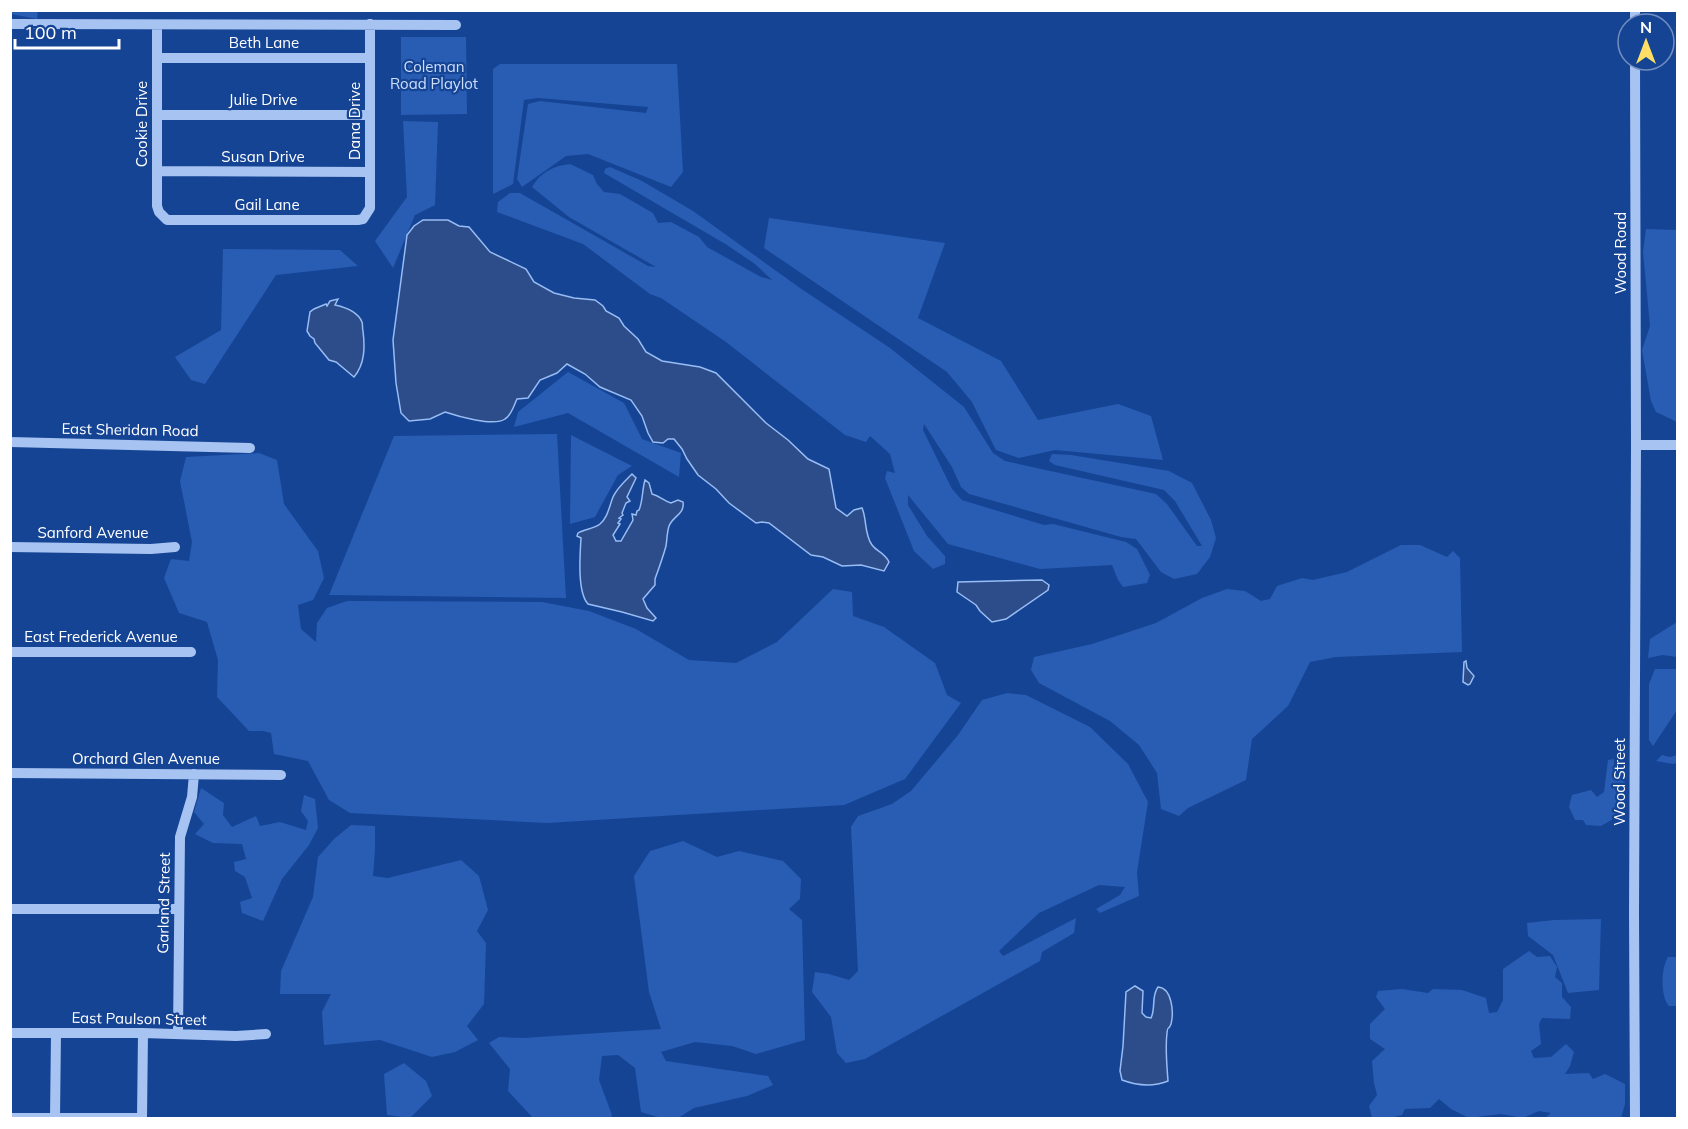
<svg xmlns="http://www.w3.org/2000/svg" width="1688" height="1129" viewBox="0 0 1688 1129" font-family="Mulish,sans-serif">
  <rect width="100%" height="100%" fill="#154495"/>
  <path fill="#285db3" d="M 10,11 L 38,11 L 37,19 L 11,14 Z
    M 401,37 L 466,37 L 467,114 L 401,115 Z
    M 500,64 L 677,64 L 683,172 L 671,187 L 588,154 L 566,156 L 522,187 L 517,179 L 528,104 L 540,101 L 646,113 L 648,107 L 538,98 L 524,100 L 513,184 L 493,194 L 493,69 Z
    M 403,121 L 438,122 L 435,205 L 415,215 L 393,268 L 375,241 L 407,197 Z
    M 570,164 L 593,175 L 597,184 L 604,192 L 620,194 L 653,213 L 658,223 L 671,222 L 699,237 L 707,247 L 761,277 L 772,280 L 755,264 L 727,245 L 604,173 L 605,169 L 610,167 L 642,181 L 693,211 L 800,288 L 890,348 L 964,407 L 993,453 L 1005,461 L 1156,494 L 1167,504 L 1197,546 L 1202,546 L 1175,501 L 1164,490 L 1055,465 L 1049,461 L 1052,454 L 1071,455 L 1169,471 L 1192,483 L 1211,520 L 1216,538 L 1210,557 L 1197,574 L 1174,579 L 1161,572 L 1136,539 L 1121,537 L 969,494 L 961,487 L 952,467 L 924,424 L 923,430 L 952,489 L 962,500 L 1044,525 L 1053,524 L 1126,542 L 1137,549 L 1150,575 L 1147,583 L 1123,587 L 1118,580 L 1112,565 L 1040,569 L 948,544 L 908,495 L 908,505 L 927,536 L 945,556 L 945,564 L 933,569 L 914,551 L 885,478 L 887,471 L 895,473 L 890,454 L 870,436 L 866,442 L 845,435 L 726,342 L 661,298 L 650,294 L 583,244 L 497,212 L 498,202 L 510,193 L 520,193 L 648,266 L 656,267 L 569,217 L 532,187 C 541,172 553,166 570,164 Z
    M 769,218 L 945,243 L 918,318 L 1001,361 L 1038,420 L 1118,404 L 1151,416 L 1163,460 L 1055,450 L 1019,458 L 996,450 L 972,402 L 947,372 L 764,248 Z
    M 1646,229 L 1677,230 L 1677,422 L 1656,412 L 1651,401 L 1642,350 L 1650,326 L 1643,252 Z
    M 223,249 L 340,250 L 358,266 L 276,275 L 205,384 L 191,380 L 175,357 L 221,330 Z
    M 568,372 L 624,403 L 642,439 L 681,453 L 679,477 L 568,413 L 514,427 L 518,412 Z
    M 557,434 L 566,598 L 329,595 L 394,436 Z
    M 571,435 L 632,466 L 618,475 L 595,517 L 570,524 Z
    M 259,453 L 277,460 L 284,504 L 318,551 L 324,578 L 313,600 L 298,605 L 301,629 L 316,642 L 317,623 L 327,608 L 347,601 L 542,602 L 589,611 L 636,629 L 689,660 L 736,663 L 777,642 L 833,589 L 852,592 L 853,616 L 884,627 L 935,663 L 947,695 L 961,703 L 905,779 L 844,805 L 547,823 L 350,813 L 329,800 L 308,761 L 274,754 L 271,733 L 263,731 L 249,731 L 217,697 L 218,660 L 207,622 L 179,613 L 164,578 L 171,559 L 189,561 L 192,542 L 180,481 L 186,457 Z
    M 1401,545 L 1420,545 L 1447,557 L 1453,551 L 1460,558 L 1462,652 L 1336,657 L 1310,662 L 1288,706 L 1252,739 L 1246,780 L 1188,808 L 1179,816 L 1161,809 L 1157,773 L 1139,745 L 1110,721 L 1039,683 L 1031,670 L 1034,657 L 1092,644 L 1156,623 L 1202,598 L 1227,589 L 1245,591 L 1261,601 L 1270,599 L 1277,586 L 1302,578 L 1313,580 L 1347,572 Z
    M 1677,622 L 1677,657 L 1663,655 L 1648,658 L 1650,639 Z
    M 1655,669 L 1677,669 L 1677,710 L 1653,746 L 1649,740 L 1649,684 Z
    M 1007,693 L 1026,695 L 1090,727 L 1128,764 L 1148,802 L 1137,872 L 1139,896 L 1100,913 L 1096,909 L 1120,895 L 1125,887 L 1099,885 L 1039,913 L 999,951 L 1003,956 L 1076,918 L 1074,933 L 1042,952 L 1040,961 L 865,1059 L 846,1063 L 837,1053 L 831,1017 L 812,992 L 815,972 L 829,974 L 849,980 L 858,971 L 851,827 L 858,816 L 892,804 L 911,791 L 958,735 L 982,700 Z
    M 1662,755 L 1670,757 L 1677,755 L 1677,763 L 1673,764 L 1656,761 Z
    M 1614,759 L 1614,767 L 1619,767 C 1628,779 1626,800 1622,814 L 1601,826 L 1586,825 L 1583,820 L 1575,820 L 1569,807 L 1572,795 L 1591,790 L 1597,797 L 1604,792 L 1608,760 Z
    M 201,788 L 224,803 L 223,815 L 232,827 L 256,816 L 260,826 L 280,822 L 306,830 L 308,821 L 301,811 L 304,795 L 315,799 L 318,828 L 309,845 L 282,879 L 263,921 L 242,913 L 240,902 L 252,898 L 245,877 L 235,871 L 234,862 L 246,859 L 242,844 L 213,843 L 195,834 L 204,824 L 194,812 Z
    M 351,825 L 375,826 L 375,850 L 373,876 L 388,878 L 461,860 L 479,876 L 488,910 L 477,931 L 486,943 L 484,1004 L 467,1026 L 478,1040 L 455,1052 L 432,1057 L 380,1040 L 324,1045 L 322,1012 L 331,994 L 280,994 L 281,971 L 313,897 L 318,857 L 334,839 Z
    M 683,841 L 717,857 L 739,851 L 783,861 L 801,879 L 800,899 L 789,909 L 802,920 L 805,1040 L 756,1054 L 732,1046 L 695,1042 L 661,1052 L 666,1061 L 768,1076 L 773,1085 L 747,1096 L 694,1108 L 678,1118 L 661,1118 L 641,1112 L 635,1068 L 618,1055 L 602,1056 L 599,1080 L 612,1115 L 611,1118 L 533,1118 L 508,1091 L 510,1069 L 489,1043 L 499,1037 L 523,1038 L 661,1029 L 649,992 L 634,876 L 650,851 Z
    M 1601,919 L 1599,990 L 1568,993 L 1553,955 L 1528,936 L 1527,923 L 1554,920 Z
    M 1529,951 L 1537,957 L 1550,956 L 1557,967 L 1555,977 L 1562,983 L 1562,997 L 1571,1007 L 1570,1019 L 1542,1018 L 1539,1024 L 1541,1044 L 1531,1051 L 1534,1058 L 1551,1057 L 1566,1044 L 1574,1052 L 1570,1066 L 1565,1074 L 1589,1073 L 1593,1079 L 1605,1074 L 1625,1084 L 1625,1104 L 1621,1118 L 1545,1118 L 1551,1113 L 1539,1111 L 1523,1118 L 1501,1114 L 1469,1118 L 1451,1109 L 1439,1099 L 1430,1108 L 1405,1109 L 1402,1115 L 1390,1118 L 1372,1118 L 1369,1106 L 1377,1095 L 1374,1083 L 1372,1061 L 1385,1049 L 1370,1039 L 1370,1024 L 1385,1009 L 1376,997 L 1378,991 L 1402,989 L 1428,993 L 1433,989 L 1462,990 L 1486,998 L 1489,1013 L 1497,1012 L 1503,1000 L 1503,969 Z
    M 1668,957 L 1677,957 L 1677,1006 L 1669,1006 C 1660,996 1661,968 1668,957 Z
    M 404,1063 L 426,1081 L 432,1096 L 410,1118 L 387,1115 L 384,1074 Z"/>
  <path fill="#2c4d89" stroke="#98bcf4" stroke-width="1.5" d="M 423,220 L 448,220 L 459,226 L 469,227 L 490,252 L 526,269 L 534,282 L 554,293 L 574,298 L 595,300 L 603,306 L 606,311 L 619,318 L 624,326 L 638,339 L 646,352 L 662,361 L 700,367 L 716,373 L 766,423 L 788,440 L 808,459 L 829,469 L 836,508 L 847,516 L 854,510 L 862,508 C 867,519 864,534 872,545 C 877,552 884,552 889,562 L 884,571 L 861,565 L 842,566 L 823,557 L 811,555 L 769,523 L 762,522 L 756,523 L 729,503 L 716,489 L 698,475 L 687,459 L 682,449 L 674,439 L 668,439 L 663,443 L 653,442 L 648,433 L 642,416 L 631,400 L 600,387 L 585,374 L 567,364 L 557,373 L 540,380 L 528,398 L 517,399 C 514,405 511,416 505,419 C 494,427 457,416 445,412 L 430,419 L 409,421 L 401,413 L 396,383 L 393,340 L 407,235 L 414,226 Z
    M 338,299 L 335,305 C 344,307 358,312 362,322 C 363,325 362,328 363,331 C 365,347 365,364 354,377 L 336,362 L 329,360 L 315,343 L 314,339 L 310,336 L 307,331 L 310,312 L 314,309 L 326,304 L 327,306 L 330,301 Z
    M 632,474 L 636,478 L 627,497 L 630,501 L 626,503 L 622,513 L 623,515 L 619,518 L 621,519 L 618,523 L 620,524 L 613,535 L 616,541 L 621,541 L 633,520 L 632,514 L 636,515 L 637,511 L 639,510 C 643,501 642,490 645,480 L 649,483 L 652,494 C 660,496 664,501 671,503 L 678,500 L 683,502 C 685,514 673,516 669,526 C 667,532 667,540 666,546 C 663,557 659,568 655,579 L 655,585 L 643,599 L 647,608 L 656,618 L 653,621 L 622,612 L 588,604 C 577,592 580,555 581,538 L 577,536 L 578,533 C 584,529 594,529 600,524 C 608,517 609,507 613,497 C 617,488 625,481 632,474 Z
    M 1042,580 L 1049,585 L 1048,590 L 1006,619 L 992,622 L 980,611 L 976,605 L 957,592 L 958,582 Z
    M 1466,661 L 1467,668 L 1474,676 L 1470,684 L 1468,685 L 1463,682 L 1464,662 Z
    M 1135,986 L 1143,991 L 1142,1013 L 1146,1017 L 1151,1018 C 1156,1008 1151,996 1158,987 C 1172,988 1174,1012 1171,1024 C 1168,1032 1168,1024 1167,1033 C 1165,1048 1167,1066 1168,1081 C 1153,1087 1138,1086 1122,1080 L 1120,1071 L 1123,1046 L 1126,992 Z"/>
  <g fill="none" stroke-linecap="round" stroke-linejoin="round">
    <path stroke="#a6c3f1" stroke-width="10" d="M 1635,10 L 1635,24
      M 10,24 L 456,25
      M 157,25 L 157,206 L 159,212 L 167,220 L 358,220 L 363,219 L 370,208 L 370,24
      M 157,58 L 370,58
      M 157,115 L 369,115
      M 157,171 L 370,172
      M 10,442 L 250,448
      M 1636,445 L 1678,445
      M 10,547 L 151,549 L 175,547
      M 10,652 L 191,652
      M 10,773 L 281,775
      M 10,909 L 179,909
      M 10,1033 L 143,1033 L 236,1036 L 266,1034
      M 178,1034 L 180,837 L 192,797 L 194,774
      M 10,1118 L 142,1118
      M 55,1118 L 56,1033
      M 142,1118 L 143,1033
      M 1635,1118 L 1634,912 L 1636,445 L 1635,60"/>
  </g>
  <g text-anchor="middle" stroke-width="4.5" stroke-linejoin="round" paint-order="stroke">
    <g font-size="15" fill="#fff" stroke="#154495">
      <text x="264" y="48">Beth Lane</text>
      <text x="263" y="105">Julie Drive</text>
      <text transform="translate(355 121) rotate(-90)" y="5">Dana Drive</text>
      <text transform="translate(142 124) rotate(-90)" y="5">Cookie Drive</text>
      <text x="263" y="162">Susan Drive</text>
      <text x="267" y="210">Gail Lane</text>
      <text transform="translate(1621 253) rotate(-90)" y="5">Wood Road</text>
      <text transform="translate(130 430) rotate(1)" y="5">East Sheridan Road</text>
      <text x="93" y="538">Sanford Avenue</text>
      <text x="101" y="642">East Frederick Avenue</text>
      <text x="146" y="764">Orchard Glen Avenue</text>
      <text transform="translate(1620 782) rotate(-90)" y="5">Wood Street</text>
      <text transform="translate(164 903) rotate(-89)" y="5">Garland Street</text>
      <text transform="translate(139 1019) rotate(1)" y="5">East Paulson Street</text>
    </g>
    <g font-size="15" fill="#cddffc" stroke="#154495">
      <text x="434" y="72">Coleman<tspan x="434" dy="17">Road Playlot</tspan></text>
    </g>
  </g>
  <rect width="1688" height="1129" fill="none" stroke="#ffffff" stroke-width="24"/>
  <g transform="translate(1646 42)"><circle r="28" fill="#154495" stroke="#738fbf" stroke-width="1.5"/>
  <path d="M0-4.5L10 22L0 15L-10 22Z" fill="#ffde66"/>
  <text y="-9" font-size="16" font-weight="bold" text-anchor="middle" fill="#ffffff">N</text>
  </g>
  <path d="M15 39v9h104v-9" fill="none" stroke="#ffffff" stroke-width="3"/>
  <text x="24" y="39" font-size="18" fill="#ffffff" stroke="#154495" stroke-width="4.5" paint-order="stroke">100 m</text>
</svg>
